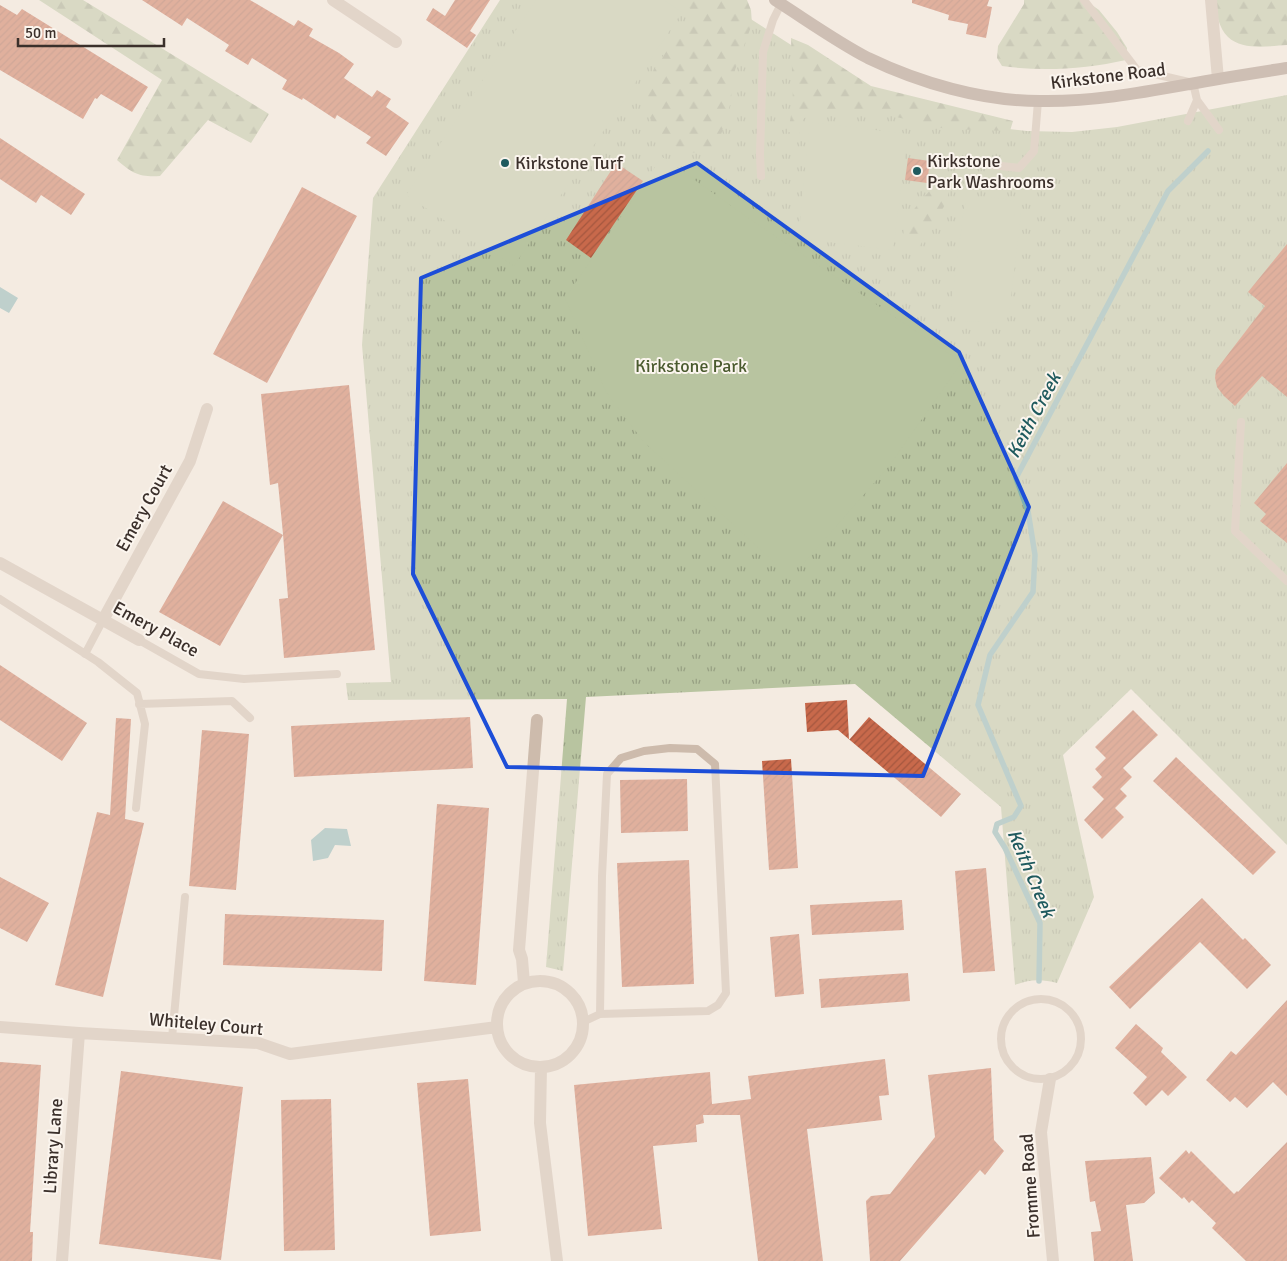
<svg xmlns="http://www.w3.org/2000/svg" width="1287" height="1261" viewBox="0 0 1287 1261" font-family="Signika,sans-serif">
  <defs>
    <pattern id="grass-tufts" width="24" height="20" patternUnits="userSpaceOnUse" patternTransform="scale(1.25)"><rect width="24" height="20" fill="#b8c4a0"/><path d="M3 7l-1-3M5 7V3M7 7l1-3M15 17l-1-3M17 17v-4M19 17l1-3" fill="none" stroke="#97a083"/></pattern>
    <pattern id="forest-firs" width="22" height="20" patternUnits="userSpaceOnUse" patternTransform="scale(1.25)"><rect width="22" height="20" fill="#b8c4a0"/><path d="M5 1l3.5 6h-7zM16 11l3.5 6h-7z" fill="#97a083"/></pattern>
    <pattern id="building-hatch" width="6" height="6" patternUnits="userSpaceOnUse" patternTransform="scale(1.25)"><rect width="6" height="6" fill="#c8694b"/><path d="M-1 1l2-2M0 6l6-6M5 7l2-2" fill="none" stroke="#a4573f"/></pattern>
  </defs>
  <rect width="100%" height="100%" fill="#f4ebe1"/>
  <path fill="url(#grass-tufts)" d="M 500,0 L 721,0 L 816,61 L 855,84 L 982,126 L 1027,131 L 1072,132 L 1117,127 L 1287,95 L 1287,845 L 1131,689 L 1063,755 L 1094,897 L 1057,983 C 1042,979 1030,979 1015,985 L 1001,807 L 855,684 L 586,697 L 563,971 L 546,967 L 567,699 L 348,700 L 346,683 L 391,682 L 362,345 L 373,198 Z"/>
  <path fill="url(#forest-firs)" d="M 39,0 L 83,0 L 269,114 L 251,143 L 208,120 L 160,176 C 139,177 133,174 117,160 L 162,80 Z
    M 677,0 L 747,0 L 751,10 L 752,24 L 735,70 L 730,105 L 717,148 L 703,153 L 683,152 L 665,138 L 653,123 L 648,114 L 646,101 L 645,85 L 692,10 Z
    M 1024,0 L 1085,0 L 1099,10 L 1117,32 L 1127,48 L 1126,60 C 1085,69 1044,72 1002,66 L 997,58 L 998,46 L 1024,4 Z
    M 1213,0 L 1287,0 L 1287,45 C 1269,46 1243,51 1228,37 C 1219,29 1216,11 1213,0 Z
    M 791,38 L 808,45 L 871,86 L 1013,121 L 1010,131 L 946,129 L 884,114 L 815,110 L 803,119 L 799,134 L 788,132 L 793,104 Z
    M 938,183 L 948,184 L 948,200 L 919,247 L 908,250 C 906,246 903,242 903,239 C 903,217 924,196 938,183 Z"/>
  <path fill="#b8c4a0" d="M 536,0 L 664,0 L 682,12 L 514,266 L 406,195 Z
    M 810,122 L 908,134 L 893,250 L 804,239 L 799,233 Z
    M 662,157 L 747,217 L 960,361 L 960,365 L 889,466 L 803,564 L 779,567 L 644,442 L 606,392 L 565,298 Z
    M 974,197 C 983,197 1011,197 1017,204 C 1019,207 1020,212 1021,215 L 1009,314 L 1006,320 L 1002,323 L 961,321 L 956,316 L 951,305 L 964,209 L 966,201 Z"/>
  <path fill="#7fb0b2" d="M 0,287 L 18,298 L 9,313 L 0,308 Z
    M 325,828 L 347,829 L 351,846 L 335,845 L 328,858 L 313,861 L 311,840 Z"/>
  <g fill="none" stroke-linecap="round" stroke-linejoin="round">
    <path stroke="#7fb0b2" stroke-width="5.5" d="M 1039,981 L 1040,923 L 1005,848 L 995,832 L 997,824 L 1014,817 L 1021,806 L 978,705 L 990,655 L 1033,592 L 1035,555 L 1028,511 L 1016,478 L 1168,191 L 1208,151"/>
  </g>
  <path fill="url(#building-hatch)" d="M 142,0 L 250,0 L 294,26 L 298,20 L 313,29 L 309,36 L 339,53 L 354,64 L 344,78 L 372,97 L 377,90 L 391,99 L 386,107 L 409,123 L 386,156 L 366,143 L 371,137 L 337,115 L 335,119 L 303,98 L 302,100 L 282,89 L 287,80 L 252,58 L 248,65 L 225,51 L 229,45 L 187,18 L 182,26 Z
    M 455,0 L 490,0 L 470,31 L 476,35 L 467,48 L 426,20 L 433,8 L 445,16 Z
    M 912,0 L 989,0 L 987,6 L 992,7 L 986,38 L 966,34 L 968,24 L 948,20 L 949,15 L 912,3 Z
    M 0,5 L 17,15 L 22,9 L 148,87 L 132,112 L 101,94 L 97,99 L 95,98 L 83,119 L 0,70 Z
    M 0,138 L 85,194 L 71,215 L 41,195 L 36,203 L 0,179 Z
    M 908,158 L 930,161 L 927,183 L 905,180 Z
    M 616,163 L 643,181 L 591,258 L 566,240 Z
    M 302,187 L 357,216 L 267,383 L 213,354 Z
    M 1287,244 L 1287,397 L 1262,376 L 1235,406 L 1224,396 L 1217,387 L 1215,378 L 1216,370 L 1265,306 L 1248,292 Z
    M 349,385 L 375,650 L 284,658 L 279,599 L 288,598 L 283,534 L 278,483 L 270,485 L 261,394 Z
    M 1287,463 L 1287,543 L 1260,521 L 1266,514 L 1254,503 Z
    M 223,501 L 283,535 L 220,646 L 159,612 Z
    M 0,665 L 87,723 L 62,761 L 0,720 Z
    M 847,700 L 849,740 L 869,717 L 961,794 L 941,817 L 838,730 L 807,732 L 805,703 Z
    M 1133,710 L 1158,735 L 1123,768 L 1132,777 L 1120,789 L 1127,796 L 1115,808 L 1124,817 L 1102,839 L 1084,820 L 1104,799 L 1092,787 L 1102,777 L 1095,769 L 1106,758 L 1095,747 Z
    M 470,717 L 473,768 L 294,777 L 291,726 Z
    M 116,718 L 131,719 L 125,819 L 144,823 L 103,997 L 55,985 L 97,812 L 110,815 Z
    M 202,730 L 249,734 L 236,890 L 189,886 Z
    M 1176,757 L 1276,852 L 1253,875 L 1153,781 Z
    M 791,759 L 798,868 L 769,870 L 762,761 Z
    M 687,779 L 688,831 L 621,833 L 620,780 Z
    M 437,804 L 489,808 L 476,985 L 424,981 Z
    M 689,860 L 694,984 L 622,987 L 617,863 Z
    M 986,868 L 995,971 L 963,973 L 955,871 Z
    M 0,877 L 49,903 L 27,942 L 0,928 Z
    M 1202,898 L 1243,940 L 1245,938 L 1271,965 L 1247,989 L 1200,942 L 1130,1009 L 1109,987 Z
    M 902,900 L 904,930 L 812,935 L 810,905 Z
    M 225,914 L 384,920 L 382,971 L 223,965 Z
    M 799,934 L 804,994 L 775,997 L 770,937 Z
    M 908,973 L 910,1001 L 821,1008 L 819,979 Z
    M 1287,1000 L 1287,1096 L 1273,1082 L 1247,1108 L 1235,1097 L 1230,1102 L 1206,1080 L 1231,1051 L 1236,1055 Z
    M 1136,1024 L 1163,1048 L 1161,1052 L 1187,1077 L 1168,1096 L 1162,1090 L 1146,1106 L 1133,1093 L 1147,1077 L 1115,1048 Z
    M 885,1059 L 889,1095 L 879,1096 L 882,1120 L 807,1129 L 823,1261 L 758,1261 L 740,1115 L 703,1115 L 704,1123 L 696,1125 L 697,1142 L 653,1146 L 662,1229 L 588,1236 L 574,1085 L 710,1072 L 712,1104 L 751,1099 L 748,1076 Z
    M 0,1062 L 41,1065 L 30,1232 L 33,1232 L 32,1261 L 0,1261 Z
    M 991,1068 L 994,1140 L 1004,1151 L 985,1175 L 980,1170 L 900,1261 L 870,1261 L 866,1201 L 871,1196 L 890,1194 L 935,1137 L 928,1075 Z
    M 121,1071 L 243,1087 L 221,1260 L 99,1244 Z
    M 468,1079 L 481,1231 L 430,1236 L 417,1083 Z
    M 331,1099 L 335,1250 L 284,1251 L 281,1100 Z
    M 1287,1142 L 1287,1261 L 1246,1261 L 1212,1228 L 1216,1223 L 1192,1200 L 1189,1203 L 1184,1197 L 1182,1199 L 1159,1178 L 1186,1150 L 1189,1154 L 1191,1151 L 1234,1194 L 1237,1191 L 1238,1192 Z
    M 1151,1157 L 1155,1193 L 1144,1203 L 1126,1205 L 1133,1261 L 1094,1261 L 1091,1232 L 1101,1231 L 1095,1201 L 1090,1202 L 1085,1161 Z"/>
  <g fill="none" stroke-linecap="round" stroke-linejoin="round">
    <path stroke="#cdbbac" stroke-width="8" d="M 1084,0 L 1137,70 L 1193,83 L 1197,100 L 1188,121
      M 1197,100 L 1219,130
      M 946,160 L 1019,168 L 1034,151 L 1038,101
      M 761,176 L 760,155 L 763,52 L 773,20 L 781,4
      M 1241,422 L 1235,531 L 1287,581
      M 0,599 L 98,662 L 137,693 L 145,724 L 136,808
      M 139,640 L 199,674 L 244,679 L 337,674
      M 85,654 L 103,620
      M 139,704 L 232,701 L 250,718
      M1001 1039a40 40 0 1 1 80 0a40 40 0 1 1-80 0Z
      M 583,1022 L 600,1014 L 708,1011 L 718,1005 L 726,993 L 715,764 L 697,749 L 670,748 L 644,751 L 621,758 L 607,774 L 602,876 L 600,1014
      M 172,1038 L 185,897"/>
    <path stroke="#cdbbac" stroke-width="12" d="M 333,0 L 396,42
      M 1211,0 L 1218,79
      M 0,563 L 139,640
      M 103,620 L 190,461 L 207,409
      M497 1024a43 43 0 1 1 86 0a43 43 0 1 1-86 0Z
      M 524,983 L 522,959 L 519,950 L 537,720
      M 0,1027 L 79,1033 L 258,1043 L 290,1054 L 497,1027
      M 541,1067 L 540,1123 L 557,1261
      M 1050,1079 L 1041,1132 L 1053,1261
      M 62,1261 L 79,1033"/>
    <path stroke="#a18a7d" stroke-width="12" d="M 775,0 C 805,19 837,42 868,58 C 920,83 982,101 1040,101 C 1091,102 1140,93 1190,84 C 1222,78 1255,73 1287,68"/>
  </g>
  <path d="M0 0H1287V1261H0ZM 697,163 L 959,352 L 1029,507 L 923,776 L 507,767 L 413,574 L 421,278 Z" fill="#f4ebe1" fill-opacity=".55" fill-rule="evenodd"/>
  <path fill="none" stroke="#1d4ed8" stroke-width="4" stroke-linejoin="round" d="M 697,163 L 959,352 L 1029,507 L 923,776 L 507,767 L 413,574 L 421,278 Z"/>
  <g fill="#1f5a5e" stroke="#fbf5ee" stroke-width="2">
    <circle cx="505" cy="163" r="5"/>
    <circle cx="917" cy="171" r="5"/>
  </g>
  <g text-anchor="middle" stroke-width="4" stroke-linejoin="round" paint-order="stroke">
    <g font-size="18" fill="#3b302b" stroke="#fbf5ee">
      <text transform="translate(1108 76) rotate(-7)" y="6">Kirkstone Road</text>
      <text transform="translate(144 508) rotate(-61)" y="6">Emery Court</text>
      <text transform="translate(156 629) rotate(29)" y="6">Emery Place</text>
      <text transform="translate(206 1024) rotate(5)" y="6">Whiteley Court</text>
      <text transform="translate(53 1146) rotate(-86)" y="6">Library Lane</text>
      <text transform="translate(1030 1186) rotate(-94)" y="6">Fromme Road</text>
    </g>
    <g font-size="18" fill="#3b302b" stroke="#fbf5ee" text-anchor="start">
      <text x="927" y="167">Kirkstone<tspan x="927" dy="21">Park Washrooms</tspan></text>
      <text x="515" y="169">Kirkstone Turf</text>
    </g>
    <g font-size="18" fill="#4a5a2e" stroke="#fbf5ee">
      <text x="691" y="372">Kirkstone Park</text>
    </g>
    <g font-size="19" font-style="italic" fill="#1f5a5e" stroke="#fbf5ee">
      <text transform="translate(1033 415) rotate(-62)" y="7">Keith Creek</text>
      <text transform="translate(1032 873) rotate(67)" y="7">Keith Creek</text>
    </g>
  </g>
  <path d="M18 38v8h146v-8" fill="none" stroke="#3b302b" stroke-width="2.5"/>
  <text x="25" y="38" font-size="15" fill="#3b302b" stroke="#fbf5ee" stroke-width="4" paint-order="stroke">50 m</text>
</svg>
